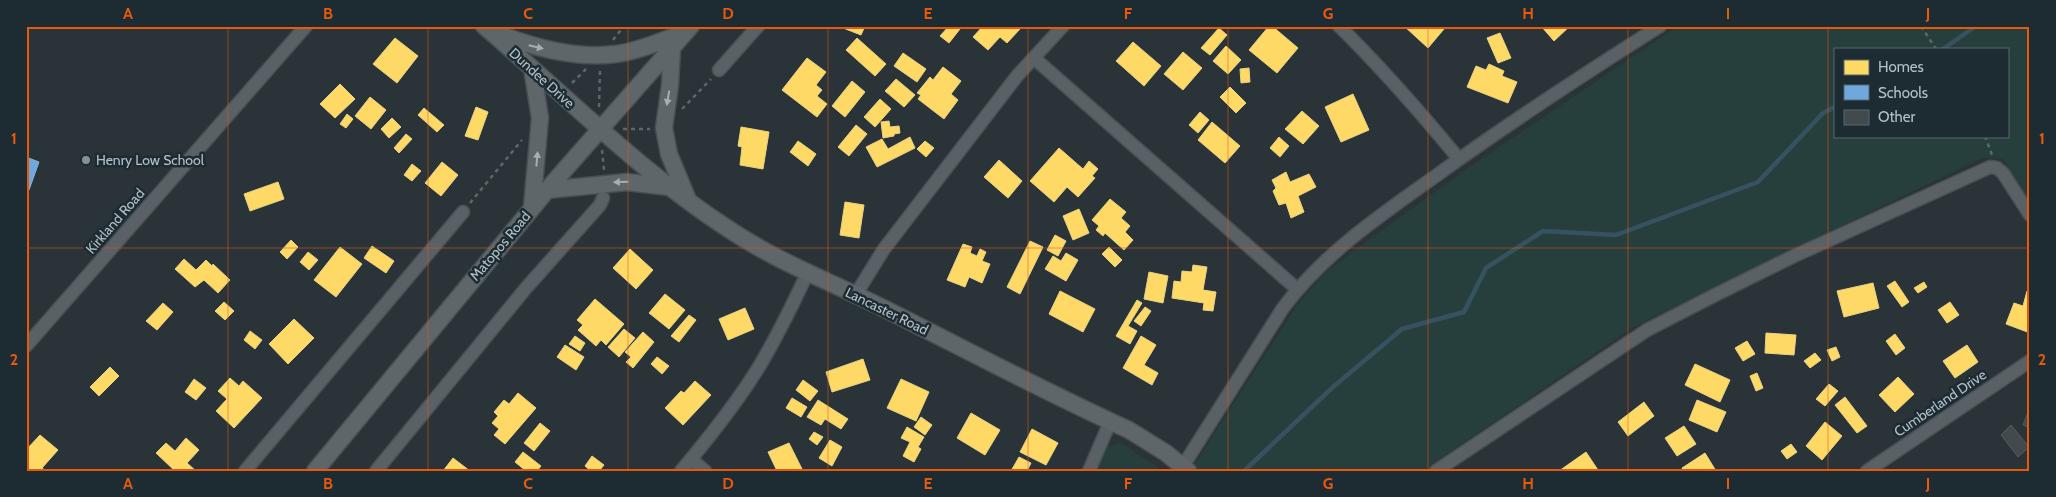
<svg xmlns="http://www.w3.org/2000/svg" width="2056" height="497" viewBox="0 0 2056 497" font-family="Cabin,sans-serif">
  <rect width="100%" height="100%" fill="#2a3338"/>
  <path fill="#273f3c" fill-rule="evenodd" d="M 1678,26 L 2030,26 L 2030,201 L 2003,159 L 1982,158 L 1635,326 L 1422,471 L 1170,471 L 1194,465 L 1297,305 L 1325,273 L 1371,238 L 1468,168 ZM 1835,49 L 2007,49 L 2007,136 L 1835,136 Z
    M 1121,443 L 1163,471 L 1097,471 L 1107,447 Z"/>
  <path fill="#ffd966" stroke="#e8d284" d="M 838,26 L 865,26 L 861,35 Z
    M 949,26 L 957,26 L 960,29 L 949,43 L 940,36 Z
    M 983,26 L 1017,26 L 1020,29 L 1007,43 L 1000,37 L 988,50 L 973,37 Z
    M 1269,26 L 1272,26 L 1298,48 L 1277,73 L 1249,50 Z
    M 1404,26 L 1441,26 L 1444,29 L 1428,48 Z
    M 1541,26 L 1570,26 L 1554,41 Z
    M 1219,28 L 1227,35 L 1210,55 L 1201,48 Z
    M 1500,33 L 1511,58 L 1498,63 L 1487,38 Z
    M 395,38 L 418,56 L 397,83 L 373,64 Z
    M 857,38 L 886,64 L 875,76 L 846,50 Z
    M 1133,42 L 1161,66 L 1144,86 L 1116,61 Z
    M 1226,46 L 1241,60 L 1228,74 L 1213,61 Z
    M 1183,52 L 1202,68 L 1183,90 L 1164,74 Z
    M 903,53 L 926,69 L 917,82 L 894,66 Z
    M 807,58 L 826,72 L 816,85 L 822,90 L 817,96 L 827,104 L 817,117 L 782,90 Z
    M 1489,64 L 1504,71 L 1502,76 L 1517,82 L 1508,103 L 1467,87 L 1476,66 L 1486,70 Z
    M 943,67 L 961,81 L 951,94 L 958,100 L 944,119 L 918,99 L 921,95 L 917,93 L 930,77 L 933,80 Z
    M 1249,68 L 1250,82 L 1241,83 L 1240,69 Z
    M 896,79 L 915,95 L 904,107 L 885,91 Z
    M 852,81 L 865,92 L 845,117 L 832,106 Z
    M 340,84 L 355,99 L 335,118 L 320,104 Z
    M 1230,87 L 1246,103 L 1236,113 L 1220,97 Z
    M 1353,94 L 1369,130 L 1341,142 L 1325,107 Z
    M 370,97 L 386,110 L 371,129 L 355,116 Z
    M 880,99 L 891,109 L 875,127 L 864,117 Z
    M 476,107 L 488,112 L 478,140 L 465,136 Z
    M 424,108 L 444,125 L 437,132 L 418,115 Z
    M 1302,111 L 1319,126 L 1303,144 L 1285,129 Z
    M 1200,112 L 1209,120 L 1198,133 L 1189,125 Z
    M 347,114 L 353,119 L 346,128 L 340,124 Z
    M 392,118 L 401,127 L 389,138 L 381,129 Z
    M 889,121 L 890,127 L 899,126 L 900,133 L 894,134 L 894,136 L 883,138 L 881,122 Z
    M 1212,122 L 1240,146 L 1225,163 L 1198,140 Z
    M 856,125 L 867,134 L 849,156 L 838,147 Z
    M 741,127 L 769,132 L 763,169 L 740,165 L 742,147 L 738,146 Z
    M 406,134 L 412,139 L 399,153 L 394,148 Z
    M 910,137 L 915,148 L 877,167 L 866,147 L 882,139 L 888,149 Z
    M 1279,137 L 1289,146 L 1280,157 L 1270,148 Z
    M 798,141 L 816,154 L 808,166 L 790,152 Z
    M 925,141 L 934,148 L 926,157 L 917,149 Z
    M 1059,148 L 1083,169 L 1089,161 L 1098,169 L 1092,176 L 1095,178 L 1078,197 L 1067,187 L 1054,202 L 1030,181 Z
    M 999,160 L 1022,181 L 1008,198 L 984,177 Z
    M 442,162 L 458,175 L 441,196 L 425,183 Z
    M 412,164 L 421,171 L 412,181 L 404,175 Z
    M 1286,172 L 1290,182 L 1309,174 L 1316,187 L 1298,196 L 1304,212 L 1291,218 L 1286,203 L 1279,205 L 1273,191 L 1276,188 L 1272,180 Z
    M 278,182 L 284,199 L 250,211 L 244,194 Z
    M 1110,199 L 1126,212 L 1121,218 L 1130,226 L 1125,232 L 1133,240 L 1124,250 L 1105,233 L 1103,236 L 1096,230 L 1099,226 L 1092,220 Z
    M 845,202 L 864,205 L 859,238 L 840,235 Z
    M 1079,209 L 1089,233 L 1073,240 L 1063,216 Z
    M 1055,235 L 1066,241 L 1058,256 L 1047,250 Z
    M 291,240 L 298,247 L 287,259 L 280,252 Z
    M 1030,241 L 1043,247 L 1020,294 L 1007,287 Z
    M 963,244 L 972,247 L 970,253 L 977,256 L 980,249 L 986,252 L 982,261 L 990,264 L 982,283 L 969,277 L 965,287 L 947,280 Z
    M 372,246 L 394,261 L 386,273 L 364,258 Z
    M 340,247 L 362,264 L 336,297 L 314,280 Z
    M 1109,247 L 1122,260 L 1115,267 L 1102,254 Z
    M 630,249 L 653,270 L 636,289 L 613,268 Z
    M 308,252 L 318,260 L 309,270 L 300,262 Z
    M 1066,253 L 1078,260 L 1066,281 L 1045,269 L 1053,256 L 1061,261 Z
    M 184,259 L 196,270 L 206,260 L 212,266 L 213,264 L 230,280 L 218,293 L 204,280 L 195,287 L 175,269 Z
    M 1193,265 L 1207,267 L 1203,290 L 1216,292 L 1213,311 L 1203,310 L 1204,303 L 1172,298 L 1174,281 L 1181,282 L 1182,271 L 1192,272 Z
    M 1149,272 L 1168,276 L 1163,303 L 1144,299 Z
    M 1895,281 L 1909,302 L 1902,307 L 1887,286 Z
    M 1924,282 L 1927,287 L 1918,293 L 1914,288 Z
    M 1873,283 L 1879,308 L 1844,317 L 1837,291 Z
    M 1060,291 L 1095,309 L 1083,332 L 1049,314 Z
    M 2027,291 L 2030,292 L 2030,333 L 2006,324 L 2014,303 L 2023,306 Z
    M 665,294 L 685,310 L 669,329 L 649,313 Z
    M 595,299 L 624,324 L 606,345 L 601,340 L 596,346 L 578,330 L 583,325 L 577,320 Z
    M 1137,300 L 1142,303 L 1128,326 L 1137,331 L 1130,344 L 1116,336 Z
    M 224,302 L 234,311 L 225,320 L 215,311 Z
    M 1950,302 L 1959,315 L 1947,323 L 1938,310 Z
    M 163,303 L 173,312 L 157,330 L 146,321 Z
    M 1145,307 L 1151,311 L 1141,326 L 1134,321 Z
    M 745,308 L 754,329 L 728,340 L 719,319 Z
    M 689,315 L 696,320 L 679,342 L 671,336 Z
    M 294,319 L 314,338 L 288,364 L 269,344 Z
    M 624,329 L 635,338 L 619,357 L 608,347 Z
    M 250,331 L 262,340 L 255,349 L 244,340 Z
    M 643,332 L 654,342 L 633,368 L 626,362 L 631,357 L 625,352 Z
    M 1766,333 L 1796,335 L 1794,355 L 1765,353 Z
    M 1895,334 L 1905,348 L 1896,355 L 1886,341 Z
    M 575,336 L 585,343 L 580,351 L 569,344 Z
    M 1141,336 L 1156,345 L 1144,365 L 1158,373 L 1152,385 L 1123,368 Z
    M 1747,341 L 1755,354 L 1743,361 L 1735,348 Z
    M 565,345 L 584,357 L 576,370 L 557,357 Z
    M 1967,345 L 1978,362 L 1955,378 L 1943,361 Z
    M 1836,347 L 1840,357 L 1832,361 L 1827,350 Z
    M 1815,353 L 1821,360 L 1810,368 L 1804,361 Z
    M 657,357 L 669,366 L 662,374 L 651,364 Z
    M 863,359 L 870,380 L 832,392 L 826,372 Z
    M 1695,364 L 1730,380 L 1720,402 L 1685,385 Z
    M 110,367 L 119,376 L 99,396 L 90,387 Z
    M 1757,373 L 1763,388 L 1756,391 L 1750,376 Z
    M 1898,377 L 1914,394 L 1895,412 L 1879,395 Z
    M 230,378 L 239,386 L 243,381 L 262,398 L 234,428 L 216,411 L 227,399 L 218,391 Z
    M 194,379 L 206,388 L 196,400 L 185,392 Z
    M 901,379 L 929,392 L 916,421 L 887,408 Z
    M 803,380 L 818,391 L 810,401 L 796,390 Z
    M 695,381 L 711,395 L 683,425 L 665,408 L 681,391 L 684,393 Z
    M 1829,384 L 1838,391 L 1825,406 L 1816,399 Z
    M 518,393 L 536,408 L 505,444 L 494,435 L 499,429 L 492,423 L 498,416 L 494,412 L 504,400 L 509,404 Z
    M 1845,397 L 1867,426 L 1857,433 L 1835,405 Z
    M 792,398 L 807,407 L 801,417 L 786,408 Z
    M 818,400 L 848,419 L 841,429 L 825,419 L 821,425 L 807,417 Z
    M 1697,400 L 1726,412 L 1717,432 L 1689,420 Z
    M 1644,402 L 1654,416 L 1628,436 L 1618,422 Z
    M 971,413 L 1000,430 L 985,455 L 957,438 Z
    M 921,417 L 932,425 L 925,435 L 914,427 Z
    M 1825,422 L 1842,436 L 1822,460 L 1806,446 Z
    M 540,423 L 550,431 L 534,451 L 524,443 Z
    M 1684,426 L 1696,444 L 1677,456 L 1665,438 Z
    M 907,427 L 924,437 L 918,447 L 921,449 L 914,462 L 903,456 L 910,442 L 901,438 Z
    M 1032,429 L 1058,443 L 1046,465 L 1020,452 Z
    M 814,432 L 823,437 L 817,445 L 809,439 Z
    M 40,435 L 58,450 L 42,468 L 46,471 L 26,471 L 26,450 Z
    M 186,438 L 199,450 L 187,463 L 196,471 L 175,471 L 156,453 L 166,443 L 175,451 Z
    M 830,440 L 842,447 L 832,466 L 819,458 Z
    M 789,443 L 803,471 L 777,471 L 768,452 Z
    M 1791,444 L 1797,452 L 1787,459 L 1781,451 Z
    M 523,452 L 541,466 L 537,471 L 526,471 L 515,462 Z
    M 1586,452 L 1598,470 L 1559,471 Z
    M 1705,453 L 1716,471 L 1683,471 L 1682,468 Z
    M 592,456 L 604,465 L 599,471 L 591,471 L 585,466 Z
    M 1019,457 L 1031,463 L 1027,471 L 1011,471 Z
    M 453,458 L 470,471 L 443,471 Z"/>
  <path fill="#6fa8dc" stroke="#84b0d6" d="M 26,157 L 39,162 L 29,190 L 26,189 Z"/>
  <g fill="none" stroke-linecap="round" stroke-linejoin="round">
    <path stroke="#365261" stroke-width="4.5" d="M 1943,49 L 1976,26
      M 1244,471 L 1333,387 L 1402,329 L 1464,312 L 1486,268 L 1543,231 L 1616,235 L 1758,182 L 1823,113 L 1835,107"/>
  </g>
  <path fill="#424a4e" stroke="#525b5f" d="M 2030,407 L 2030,428 L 2023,425 Z
    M 2011,425 L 2029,447 L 2018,457 L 2001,435 Z"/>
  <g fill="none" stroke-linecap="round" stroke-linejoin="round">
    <defs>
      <path id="street" d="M 1339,26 C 1382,68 1421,113 1459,159
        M 1034,58 L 1297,289
        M 719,70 L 758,26
        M 856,294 L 884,249 L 1017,76 L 1063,26
        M 26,346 L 306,26
        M 691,459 L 705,471
        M 1183,466 L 1283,308 C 1324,253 1381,215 1437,175 C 1509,123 1584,74 1660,26
        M 245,471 L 463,212
        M 376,471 L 526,288 L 600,205 L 603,198
        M 681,471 C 708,439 735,405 757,370 C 776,339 792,306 807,274
        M 1089,471 L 1110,422
        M 1436,471 L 1647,330 L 1717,294 L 1794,256 L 1990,167 L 1997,168 L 2003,173 L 2030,215
        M 1867,471 L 2030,361"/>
      <path id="secondary" d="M 484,26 C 565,95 640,172 730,230 C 778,262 829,281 881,307 C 963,348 1045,392 1129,430 L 1166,453 L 1188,471
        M 499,34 C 536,48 576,59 616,54 C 640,51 663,40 686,32
        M 672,49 L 670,85 L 664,128 L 669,154 L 688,200
        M 532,68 L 540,118 L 532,207
        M 547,190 L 627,182 L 669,187
        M 315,471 L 553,183 L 691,26"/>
    </defs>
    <use href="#street" stroke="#484f53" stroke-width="15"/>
    <use href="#secondary" stroke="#484f53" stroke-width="19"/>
    <path stroke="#5e6669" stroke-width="2.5" stroke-dasharray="4 4" stroke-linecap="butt" d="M 1921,26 L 1936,49
      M 613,40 L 624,26
      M 572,83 L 586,69
      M 599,107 L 600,70
      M 682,109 L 711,79
      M 623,129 L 650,129
      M 1985,136 L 1992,155
      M 602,150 L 604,170
      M 470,203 L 522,140"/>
    <use href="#street" stroke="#5a6166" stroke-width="12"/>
    <use href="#secondary" stroke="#5e666a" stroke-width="16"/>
  </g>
  <defs><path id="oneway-solid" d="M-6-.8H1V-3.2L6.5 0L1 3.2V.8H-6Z" transform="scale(1.25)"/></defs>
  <g fill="#a3afb6">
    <use href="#oneway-solid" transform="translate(536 47) rotate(13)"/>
    <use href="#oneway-solid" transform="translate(668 98) rotate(100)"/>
    <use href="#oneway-solid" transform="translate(537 159) rotate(-85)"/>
    <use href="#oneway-solid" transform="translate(621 182) rotate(179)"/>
  </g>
  <path fill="none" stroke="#e8590c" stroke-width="1" stroke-opacity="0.55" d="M 228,26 L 228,471M 428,26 L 428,471M 628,26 L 628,471M 828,26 L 828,471M 1028,26 L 1028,471M 1228,26 L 1228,471M 1428,26 L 1428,471M 1628,26 L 1628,471M 1828,26 L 1828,471M 26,248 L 2030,248"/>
  <circle fill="#848f96" stroke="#1d2b33" stroke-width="2" cx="86" cy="160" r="5"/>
  <g text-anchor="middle" stroke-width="5" stroke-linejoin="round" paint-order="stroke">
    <g font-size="14" fill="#b4c1c9" stroke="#1d2b33">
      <text transform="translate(542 78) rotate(42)" y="5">Dundee Drive</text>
      <text transform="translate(115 221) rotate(-49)" y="5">Kirkland Road</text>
      <text transform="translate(500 246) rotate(-50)" y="5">Matopos Road</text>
      <text transform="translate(887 311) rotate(26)" y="5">Lancaster Road</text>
      <text transform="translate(1940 403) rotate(-34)" y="5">Cumberland Drive</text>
    </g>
    <g font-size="14" fill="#b4c1c9" stroke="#1d2b33" text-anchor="start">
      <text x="96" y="165">Henry Low School</text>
    </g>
  </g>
  <rect width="2056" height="497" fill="none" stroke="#1d2b33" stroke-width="55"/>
  <rect x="1834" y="48" width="175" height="90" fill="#1d2b33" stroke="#59676f"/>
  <rect x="1844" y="60" width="25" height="15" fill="#ffd966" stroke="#59676f"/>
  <text x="1878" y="72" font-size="15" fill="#b4c1c9">Homes</text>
  <rect x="1844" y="85" width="25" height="15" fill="#6fa8dc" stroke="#59676f"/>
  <text x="1878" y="98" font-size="15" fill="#b4c1c9">Schools</text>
  <rect x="1844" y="110" width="25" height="15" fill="#424a4e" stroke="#59676f"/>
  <text x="1878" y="122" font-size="15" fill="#b4c1c9">Other</text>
  <rect x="28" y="28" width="2000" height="442" fill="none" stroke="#e8590c" stroke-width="2"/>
  <g font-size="16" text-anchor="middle" font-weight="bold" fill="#e8590c">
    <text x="128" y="19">A</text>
    <text x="328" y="19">B</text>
    <text x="528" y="19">C</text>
    <text x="728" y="19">D</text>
    <text x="928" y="19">E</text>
    <text x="1128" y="19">F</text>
    <text x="1328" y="19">G</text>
    <text x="1528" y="19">H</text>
    <text x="1728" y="19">I</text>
    <text x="1928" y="19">J</text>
    <text x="14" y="144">1</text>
    <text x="2042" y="144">1</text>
    <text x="14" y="365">2</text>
    <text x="2042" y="365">2</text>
    <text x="128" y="489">A</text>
    <text x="328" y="489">B</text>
    <text x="528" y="489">C</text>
    <text x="728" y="489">D</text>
    <text x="928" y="489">E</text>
    <text x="1128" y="489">F</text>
    <text x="1328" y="489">G</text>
    <text x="1528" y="489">H</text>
    <text x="1728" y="489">I</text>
    <text x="1928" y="489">J</text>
  </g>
</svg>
